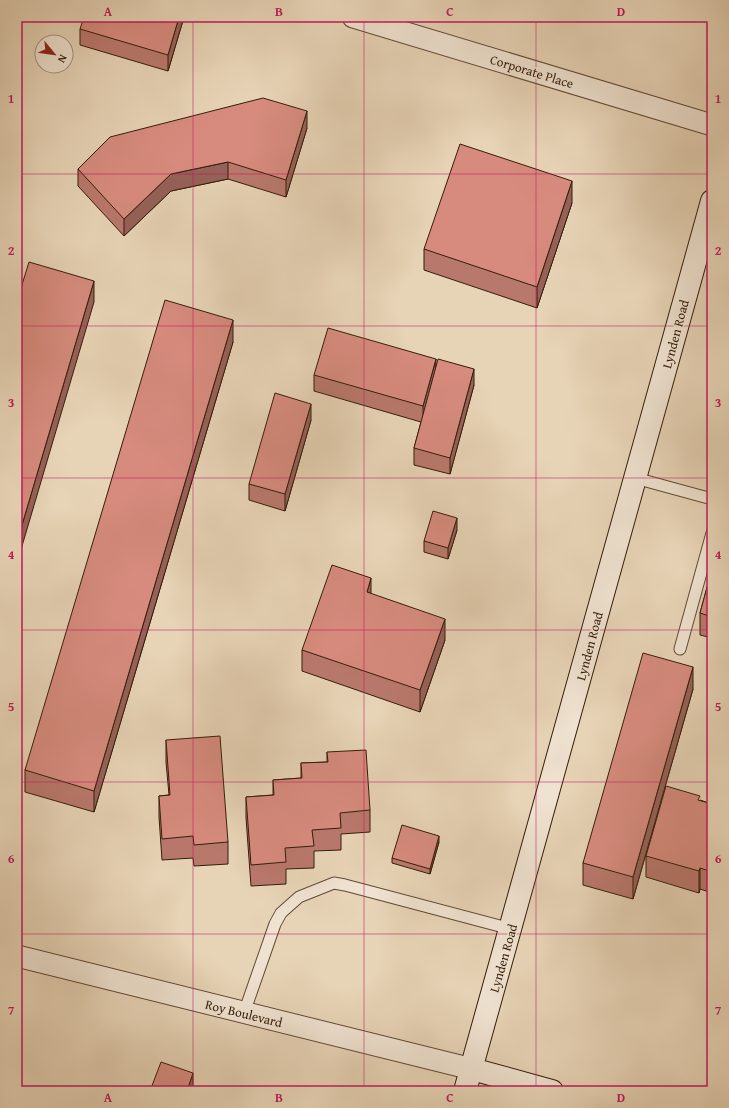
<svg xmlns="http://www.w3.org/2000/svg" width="729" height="1108" viewBox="0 0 729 1108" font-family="'Gentium Book Plus',serif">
  <rect width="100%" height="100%" fill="#e7d3b6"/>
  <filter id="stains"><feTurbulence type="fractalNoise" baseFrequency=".005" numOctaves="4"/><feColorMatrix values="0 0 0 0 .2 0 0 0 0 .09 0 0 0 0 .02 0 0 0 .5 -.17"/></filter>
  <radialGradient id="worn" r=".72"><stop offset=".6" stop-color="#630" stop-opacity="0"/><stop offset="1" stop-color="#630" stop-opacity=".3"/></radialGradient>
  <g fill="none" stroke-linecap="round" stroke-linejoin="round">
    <defs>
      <path id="lane" d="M 635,478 L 712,499
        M 680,649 L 712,533
        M 244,1013 L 275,924 L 281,913 L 299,897 L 334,883 L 345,885 L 511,929"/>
      <path id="street" d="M 353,17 L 712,125
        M 17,956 L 472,1069"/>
      <path id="secondary" d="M 472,1069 L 552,1091
        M 465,1091 L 712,201"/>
    </defs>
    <use href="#lane" stroke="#614a34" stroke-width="13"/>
    <use href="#street" stroke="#614a34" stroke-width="23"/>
    <use href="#secondary" stroke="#341d09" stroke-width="24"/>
    <use href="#lane" stroke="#efe2d0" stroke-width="11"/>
    <use href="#street" stroke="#efe2d0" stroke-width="21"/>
    <use href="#secondary" stroke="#efe2d0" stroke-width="22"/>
  </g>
  <path fill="#b9786c" stroke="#341d09" d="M 184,17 L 168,71 L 80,45 L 80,29 Z
    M 307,128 L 286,197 L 228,179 L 171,191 L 124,236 L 78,186 L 78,169 Z
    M 572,203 L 537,308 L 424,270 L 424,249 Z
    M 233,342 L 94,812 L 25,792 L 25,770 Z
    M 436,365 L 474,385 L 450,474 L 414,465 L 414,448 L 421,422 L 314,391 L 314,375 Z
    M 311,420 L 285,511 L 249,500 L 249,484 Z
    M 457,530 L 448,559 L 424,552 L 424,541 Z
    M 712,569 L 712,638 L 700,635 L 700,613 Z
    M 445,640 L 420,712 L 302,671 L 302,650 Z
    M 693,689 L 633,899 L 583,885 L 583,863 Z
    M 166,740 L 228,842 L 228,864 L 194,866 L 193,858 L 162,860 L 159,817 L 159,796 L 169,795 L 166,762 Z
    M 327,752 L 370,810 L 370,832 L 341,834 L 341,850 L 314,851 L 314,868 L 286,869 L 286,884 L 251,886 L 246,818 L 246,797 L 273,795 L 273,780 L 301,778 L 301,763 L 327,762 Z
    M 700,800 L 712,804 L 712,893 L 700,889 L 699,893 L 646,877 L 646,856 Z
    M 439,842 L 430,874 L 392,863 L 392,858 Z"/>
  <path fill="#966158" stroke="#341d09" d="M 179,17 L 184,17 L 168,71 L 168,55 Z
    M 307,111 L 307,128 L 286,197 L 286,180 Z
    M 228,162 L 228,179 L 171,191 L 124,236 L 124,219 L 171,174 Z
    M 572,181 L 572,203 L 537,308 L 537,287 Z
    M 94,281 L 94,302 L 17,563 L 17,542 Z
    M 233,320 L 233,342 L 94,812 L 94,791 Z
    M 436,359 L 436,375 L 423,422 L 423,406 Z
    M 474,369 L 474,385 L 450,474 L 450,458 Z
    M 311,404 L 311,420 L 285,511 L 285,494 Z
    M 457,518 L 457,530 L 448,559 L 448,548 Z
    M 371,578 L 371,600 L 367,592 Z
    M 445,619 L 445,640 L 420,712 L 420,690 Z
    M 693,667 L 693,689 L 633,899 L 633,877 Z
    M 439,836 L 439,842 L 430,874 L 430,869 Z
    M 700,868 L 700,889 L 699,893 L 699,871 Z
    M 193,1073 L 193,1091 L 187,1091 Z"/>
  <path fill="#d78b7e" stroke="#341d09" d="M 84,17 L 179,17 L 168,55 L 80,29 Z
    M 263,98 L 307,111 L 286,180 L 228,162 L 171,174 L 124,219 L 78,169 L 110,137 Z
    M 460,144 L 572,181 L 537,287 L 424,249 Z
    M 29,262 L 94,281 L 17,542 L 17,301 Z
    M 165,300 L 233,320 L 94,791 L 25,770 Z
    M 328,328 L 436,359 L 423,406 L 314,375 Z
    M 438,359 L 474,369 L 450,458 L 414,448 Z
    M 275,393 L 311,404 L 285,494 L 249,484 Z
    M 433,511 L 457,518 L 448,548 L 424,541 Z
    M 332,565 L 371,578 L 367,592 L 445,619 L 420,690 L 302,650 Z
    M 712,569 L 712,617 L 700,613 Z
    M 643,653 L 693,667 L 633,877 L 583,863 Z
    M 220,736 L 228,842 L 194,845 L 193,836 L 162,839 L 159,796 L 170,795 L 166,740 Z
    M 366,750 L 370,810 L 340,813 L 341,828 L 312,830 L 314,846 L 285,848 L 286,862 L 251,865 L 246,797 L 274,795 L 273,780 L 302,778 L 301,763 L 328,762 L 327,752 Z
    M 666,786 L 700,796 L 698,800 L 712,804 L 712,872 L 700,868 L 699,871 L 646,856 Z
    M 402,825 L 439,836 L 430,869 L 392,858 Z
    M 161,1062 L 193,1073 L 187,1091 L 150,1091 Z
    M 212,1087 L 224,1091 L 211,1091 Z"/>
  <path fill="none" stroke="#c2185b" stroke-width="1" stroke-opacity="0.55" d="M 193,17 L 193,1091M 364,17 L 364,1091M 536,17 L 536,1091M 17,174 L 712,174M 17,326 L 712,326M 17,478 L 712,478M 17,630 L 712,630M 17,782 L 712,782M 17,934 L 712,934"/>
  <g text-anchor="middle" stroke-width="3" stroke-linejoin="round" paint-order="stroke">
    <g font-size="13" fill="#341d09" stroke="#efe2d0">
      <text transform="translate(532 71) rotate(17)" y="5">Corporate Place</text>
      <text transform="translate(675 334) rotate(-75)" y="5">Lynden Road</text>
      <text transform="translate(589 646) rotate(-75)" y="5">Lynden Road</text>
      <text transform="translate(503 958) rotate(-74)" y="5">Lynden Road</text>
      <text transform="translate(244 1013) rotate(14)" y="5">Roy Boulevard</text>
    </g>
  </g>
  <rect width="729" height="1108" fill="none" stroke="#e7d3b6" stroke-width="44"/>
  <g transform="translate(54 54) rotate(119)"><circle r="19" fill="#efe2d0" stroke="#a49380"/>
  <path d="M0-3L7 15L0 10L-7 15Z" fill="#8f2418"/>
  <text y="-6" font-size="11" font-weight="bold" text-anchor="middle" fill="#341d09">N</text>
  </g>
  <rect x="22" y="22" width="685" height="1064" fill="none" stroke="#c2185b" stroke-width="1.5"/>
  <g font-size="13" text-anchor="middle" font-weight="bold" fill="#c2185b">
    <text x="108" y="16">A</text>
    <text x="279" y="16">B</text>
    <text x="450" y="16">C</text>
    <text x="621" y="16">D</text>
    <text x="11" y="103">1</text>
    <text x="718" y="103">1</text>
    <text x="11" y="255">2</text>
    <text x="718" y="255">2</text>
    <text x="11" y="407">3</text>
    <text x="718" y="407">3</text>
    <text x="11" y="559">4</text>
    <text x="718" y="559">4</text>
    <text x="11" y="711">5</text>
    <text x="718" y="711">5</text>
    <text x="11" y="863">6</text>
    <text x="718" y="863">6</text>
    <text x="11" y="1015">7</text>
    <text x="718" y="1015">7</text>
    <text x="108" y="1102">A</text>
    <text x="279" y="1102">B</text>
    <text x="450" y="1102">C</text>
    <text x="621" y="1102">D</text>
  </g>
  <rect width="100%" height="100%" filter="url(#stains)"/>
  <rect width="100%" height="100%" fill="url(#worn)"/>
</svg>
